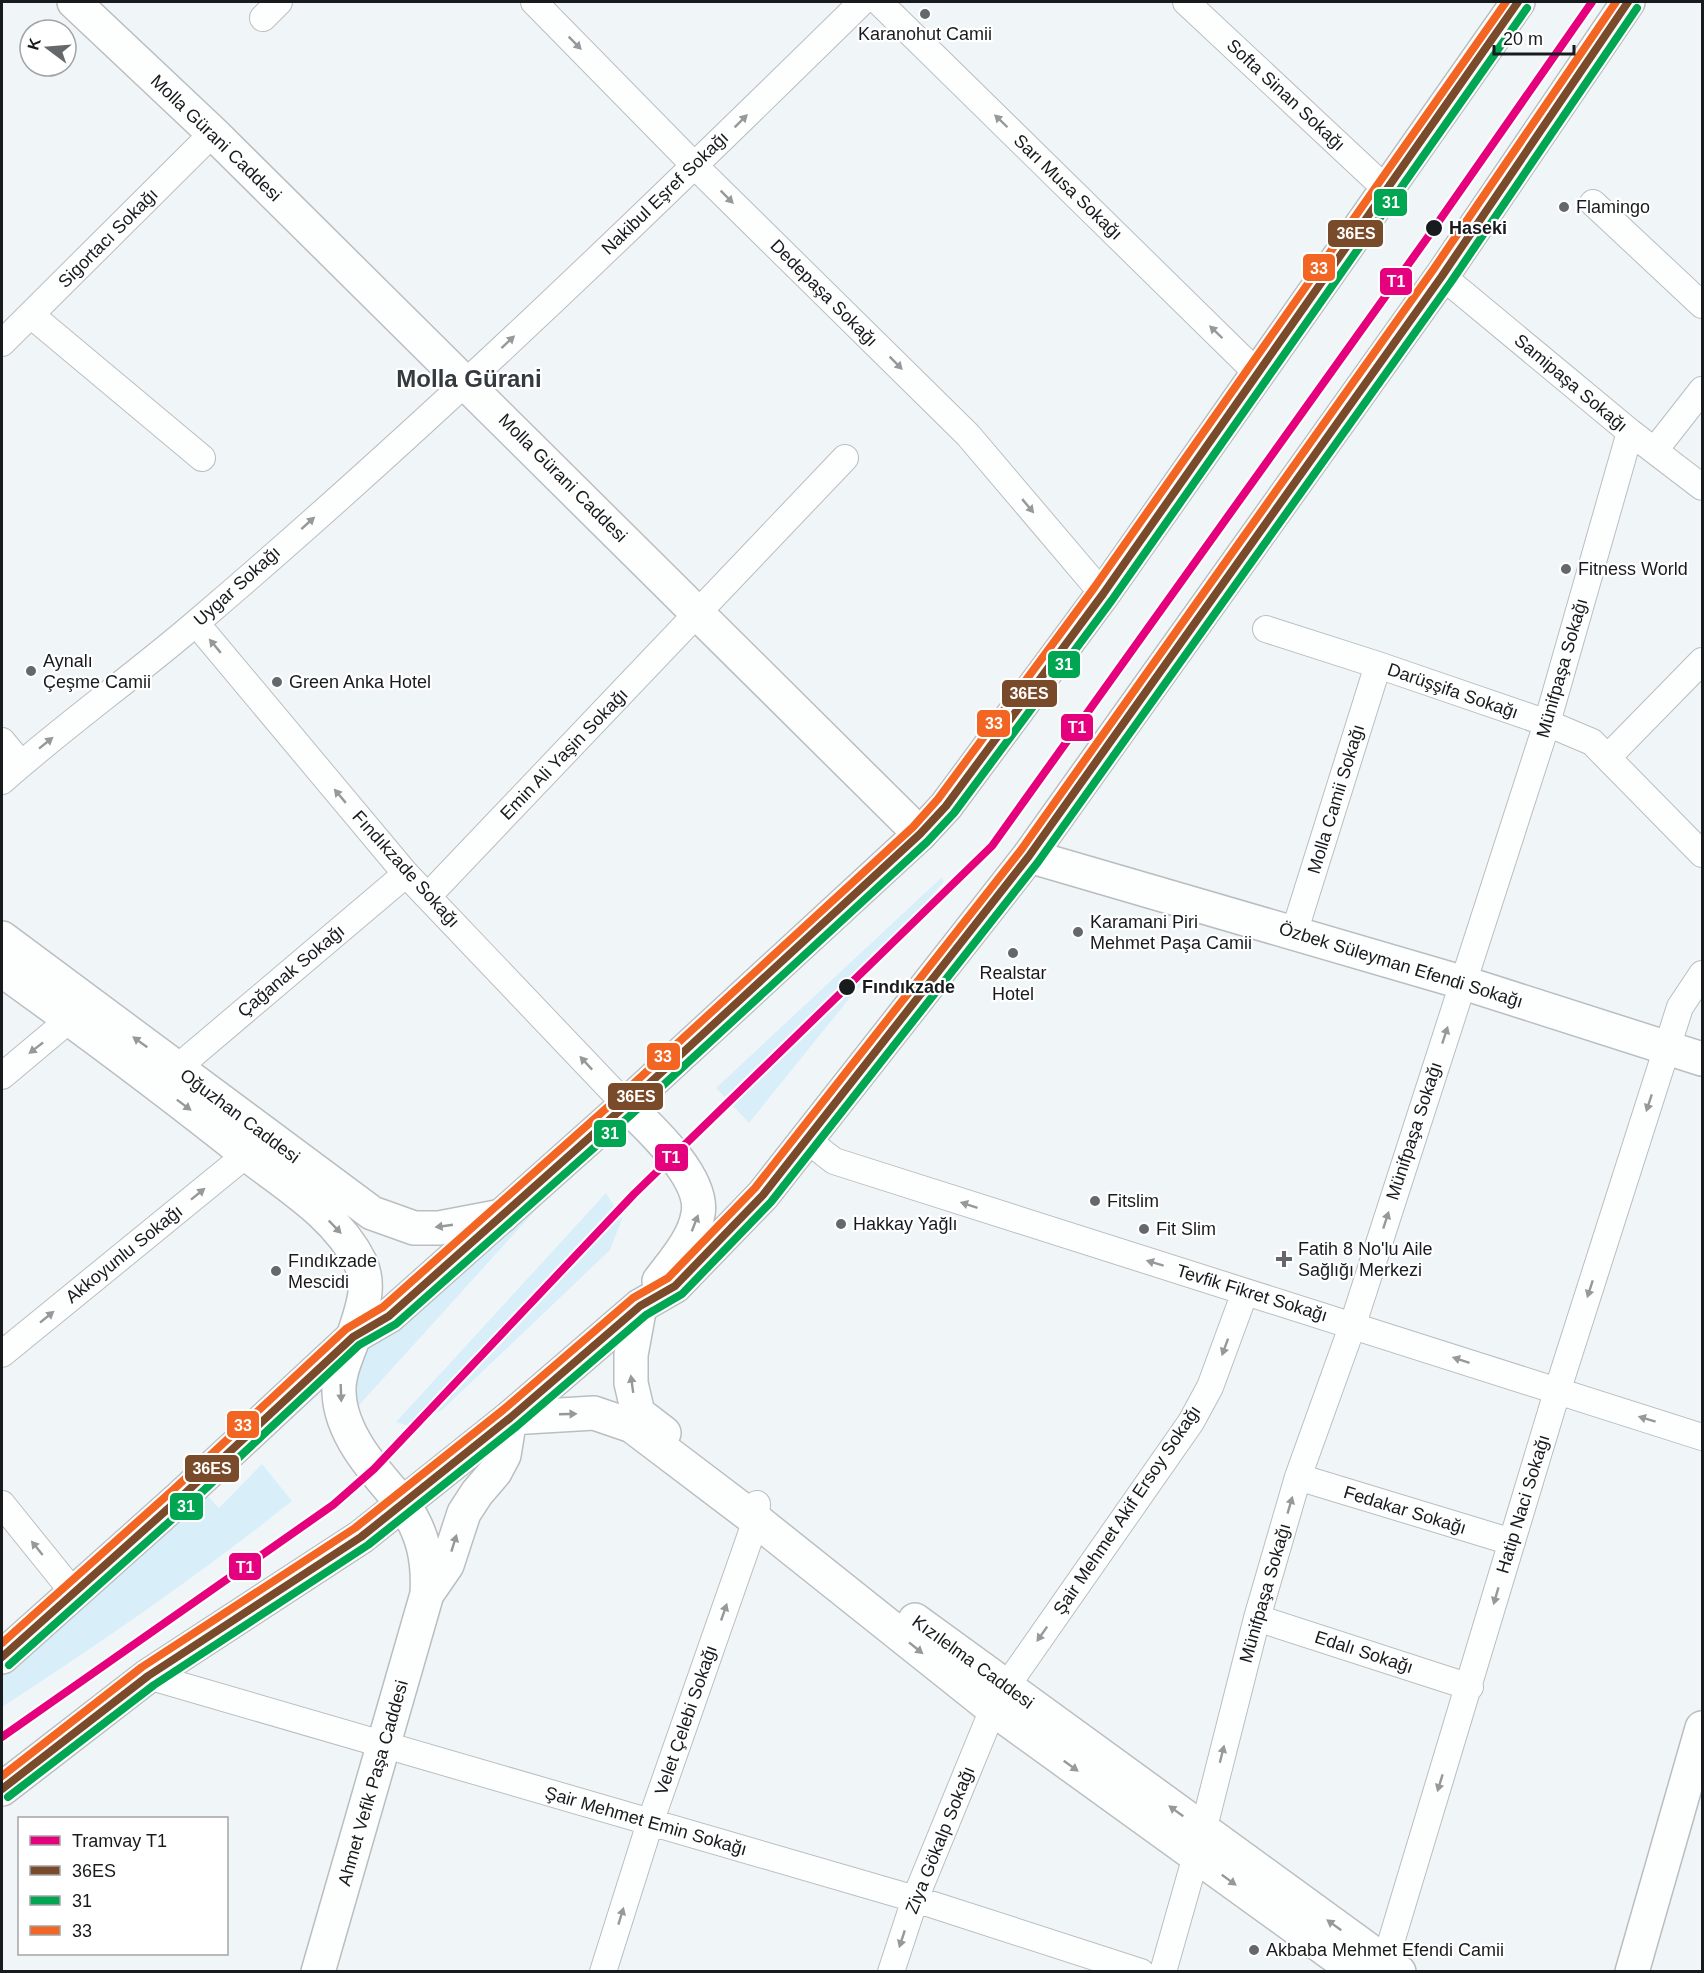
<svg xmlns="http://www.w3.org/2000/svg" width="1704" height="1973" viewBox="0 0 1704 1973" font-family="Arial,sans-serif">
  <rect width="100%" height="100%" fill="#f0f6f8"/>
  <path fill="#d8eef9" d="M 941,878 L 944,881 L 749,1123 L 716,1088 Z
    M 570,1172 L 351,1414 L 341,1367 Z
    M 606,1193 L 622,1219 L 610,1250 L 442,1410 L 408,1426 L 396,1422 Z
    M 262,1464 L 292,1501 C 198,1576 102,1642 2,1707 L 2,1672 L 205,1493 L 219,1508 Z"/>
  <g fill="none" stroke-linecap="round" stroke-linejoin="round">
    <defs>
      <path id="street" d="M 534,2 L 695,166 L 968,435 L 1103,594
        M 879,2 L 1257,373
        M 1186,2 L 1386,189
        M 263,18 L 279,2
        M 1593,203 L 1702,305
        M 1442,276 L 1630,432 L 1702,487
        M 31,315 L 202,458
        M 2,343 L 213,133
        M 1655,450 L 1702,390
        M 196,623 L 406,874 L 626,1105
        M 1266,629 L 1378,665 L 1547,723 L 1592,742 L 1702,854
        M 2,741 L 21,764
        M 1609,756 L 1702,661
        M 2,781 C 64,726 133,677 196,623 C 427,426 646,214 862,2
        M 429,895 L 845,458
        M 1294,933 L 1378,665
        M 177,1068 L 406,874
        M 2,1076 L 70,1019
        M 807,1140 L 834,1161 L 1702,1437
        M 2,1354 L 247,1154
        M 1298,1477 L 1512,1542
        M 2,1504 L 73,1592
        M 1257,1618 L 1470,1687
        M 148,1676 L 915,1899 L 1141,1972
        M 1006,1687 L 1191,1422 L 1210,1387 L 1245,1292
        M 1385,1962 L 1557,1392 L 1680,1007 L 1702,974
        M 603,1972 L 650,1823 L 756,1520 L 757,1504
        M 891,1972 L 915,1899 L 993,1709
        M 1163,1972 L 1203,1831 L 1257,1618 L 1298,1477 L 1353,1324 L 1547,723 L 1630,432"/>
      <path id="secondary" d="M 74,2 L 213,133 L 920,834
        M 1029,856 L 1461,982 L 1702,1059
        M 2,938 L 372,1213 L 414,1228 L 439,1228 L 502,1216
        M 2,970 C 84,1029 166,1090 245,1153 C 286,1185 336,1214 360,1262 C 372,1287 361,1312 353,1337
        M 640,1306 L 631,1355 L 631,1383 L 638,1413 L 664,1433
        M 427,1594 L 447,1565 L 464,1513 L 477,1493 L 495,1472 L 504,1455 L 510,1418 L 594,1413 L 632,1426 L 756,1520 L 993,1709 L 1357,1972
        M 915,1620 L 1399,1972
        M 318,1972 L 427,1594 C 429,1560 423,1532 403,1504
        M 1632,1972 L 1702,1728"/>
      <path id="primary" d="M 626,1105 C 649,1127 705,1178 698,1214 C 694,1239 674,1261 659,1281
        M 353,1339 C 347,1356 338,1374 339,1392 C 340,1435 377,1474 403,1504
        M 2,1657 L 180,1498 L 353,1337 L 389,1316 L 626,1105 L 920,834 L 946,806 L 1103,594 L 1518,2
        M 2,1789 L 148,1676 L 361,1537 L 510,1418 L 640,1306 L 675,1286 L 763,1195 L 1029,856 L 1442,276 L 1628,2"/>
    </defs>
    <use href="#street" stroke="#babec0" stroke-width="28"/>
    <use href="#secondary" stroke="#babec0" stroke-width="36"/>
    <use href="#primary" stroke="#babec0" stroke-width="36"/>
    <use href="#street" stroke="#fdfefe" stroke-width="26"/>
    <use href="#secondary" stroke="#fdfefe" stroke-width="33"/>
    <use href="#primary" stroke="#fdfefe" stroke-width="33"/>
    <defs>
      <path id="bus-1" d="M 2,1657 L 180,1498 L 353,1337 L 389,1316 L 626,1105 L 920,834 L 946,806 L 1103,594 L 1518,2
        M 2,1789 L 148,1676 L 361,1537 L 510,1418 L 640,1306 L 675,1286 L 763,1195 L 1029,856 L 1442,276 L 1628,2"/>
      <path id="bus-2" d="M 9,1665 L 187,1506 L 359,1345 L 396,1324 L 633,1113 L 927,842 L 954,813 L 1112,600 L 1527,8
        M 8,1797 L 154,1685 L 368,1545 L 517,1426 L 646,1315 L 682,1294 L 771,1202 L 1038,862 L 1451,282 L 1637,8"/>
      <path id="bus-3" d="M 2,1643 L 173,1490 L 346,1329 L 383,1307 L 619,1097 L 913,827 L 938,799 L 1094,588 L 1506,2
        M 2,1776 L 142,1667 L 355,1528 L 503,1410 L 633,1298 L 668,1278 L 755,1188 L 1021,850 L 1433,270 L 1616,2"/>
    </defs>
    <use href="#bus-1" stroke="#fff" stroke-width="12"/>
    <use href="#bus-2" stroke="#fff" stroke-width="12"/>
    <use href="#bus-3" stroke="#fff" stroke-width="12"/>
    <use href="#bus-1" stroke="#7a4b2a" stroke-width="8"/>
    <use href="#bus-2" stroke="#00a651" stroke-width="8"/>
    <use href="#bus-3" stroke="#f26522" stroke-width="8"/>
    <defs>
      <path id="tram-1" d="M 2,1737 L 333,1505 L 374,1469 L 634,1194 L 992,846 L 1430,234 L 1592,2"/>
    </defs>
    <use href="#tram-1" stroke="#fff" stroke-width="12"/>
    <use href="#tram-1" stroke="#e5007d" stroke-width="8"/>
  </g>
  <defs><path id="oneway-solid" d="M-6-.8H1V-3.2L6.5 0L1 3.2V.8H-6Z" transform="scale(1.5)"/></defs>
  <g fill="#969899">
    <use href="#oneway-solid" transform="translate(575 43) rotate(45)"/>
    <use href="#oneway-solid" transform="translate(741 121) rotate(-45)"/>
    <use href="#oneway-solid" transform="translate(1001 121) rotate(-136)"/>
    <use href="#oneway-solid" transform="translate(727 197) rotate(45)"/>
    <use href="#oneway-solid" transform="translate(1216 332) rotate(-136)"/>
    <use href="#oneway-solid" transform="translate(508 342) rotate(-43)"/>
    <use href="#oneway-solid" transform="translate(896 363) rotate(45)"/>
    <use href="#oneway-solid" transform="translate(1028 506) rotate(50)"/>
    <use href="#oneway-solid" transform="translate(308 523) rotate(-42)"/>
    <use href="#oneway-solid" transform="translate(215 646) rotate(-130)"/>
    <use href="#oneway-solid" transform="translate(46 743) rotate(-39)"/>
    <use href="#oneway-solid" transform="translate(340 796) rotate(-130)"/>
    <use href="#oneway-solid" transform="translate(1445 1035) rotate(-72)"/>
    <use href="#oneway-solid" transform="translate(140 1042) rotate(-144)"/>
    <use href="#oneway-solid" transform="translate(36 1048) rotate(142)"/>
    <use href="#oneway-solid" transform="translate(586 1063) rotate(-133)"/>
    <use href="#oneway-solid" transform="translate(1649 1103) rotate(108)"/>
    <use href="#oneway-solid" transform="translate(184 1105) rotate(37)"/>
    <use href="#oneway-solid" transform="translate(198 1194) rotate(-39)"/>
    <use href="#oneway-solid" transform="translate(969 1205) rotate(-162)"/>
    <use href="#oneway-solid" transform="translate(1386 1220) rotate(-72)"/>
    <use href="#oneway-solid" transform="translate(695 1223) rotate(-69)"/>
    <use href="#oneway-solid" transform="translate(444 1226) rotate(172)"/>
    <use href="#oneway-solid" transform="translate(335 1227) rotate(46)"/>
    <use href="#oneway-solid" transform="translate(1155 1263) rotate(-163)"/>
    <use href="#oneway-solid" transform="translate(1590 1289) rotate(108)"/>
    <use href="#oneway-solid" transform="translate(47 1317) rotate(-39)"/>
    <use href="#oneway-solid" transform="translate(1225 1347) rotate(110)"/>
    <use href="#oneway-solid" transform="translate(1461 1360) rotate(-162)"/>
    <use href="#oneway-solid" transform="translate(632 1384) rotate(-98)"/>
    <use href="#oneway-solid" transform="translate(341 1393) rotate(88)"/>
    <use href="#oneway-solid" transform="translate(568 1414) rotate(-2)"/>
    <use href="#oneway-solid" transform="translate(1647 1419) rotate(-163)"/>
    <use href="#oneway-solid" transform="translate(1290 1505) rotate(-74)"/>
    <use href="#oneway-solid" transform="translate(454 1543) rotate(-73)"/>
    <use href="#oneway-solid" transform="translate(37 1548) rotate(-129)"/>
    <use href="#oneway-solid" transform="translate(1496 1596) rotate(106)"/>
    <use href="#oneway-solid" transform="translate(724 1612) rotate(-71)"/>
    <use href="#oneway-solid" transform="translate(1042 1634) rotate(125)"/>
    <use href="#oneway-solid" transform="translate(916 1648) rotate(39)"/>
    <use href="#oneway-solid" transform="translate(1222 1754) rotate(-76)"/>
    <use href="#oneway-solid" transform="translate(1071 1766) rotate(36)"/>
    <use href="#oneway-solid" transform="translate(1440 1783) rotate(107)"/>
    <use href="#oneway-solid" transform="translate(1176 1811) rotate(-144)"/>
    <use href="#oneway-solid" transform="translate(1229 1880) rotate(36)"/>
    <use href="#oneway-solid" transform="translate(621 1916) rotate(-73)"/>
    <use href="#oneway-solid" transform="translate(1334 1925) rotate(-144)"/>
    <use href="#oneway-solid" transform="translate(902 1939) rotate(108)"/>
  </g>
  <g fill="#64686a" stroke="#fff" stroke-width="2">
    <circle cx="925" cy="14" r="6"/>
    <circle cx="1564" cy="207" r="6"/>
    <circle cx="1566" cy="569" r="6"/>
    <circle cx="31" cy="671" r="6"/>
    <circle cx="277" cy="682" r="6"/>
    <circle cx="1078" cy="932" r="6"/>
    <circle cx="1013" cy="953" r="6"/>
    <circle cx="1095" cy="1201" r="6"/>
    <circle cx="841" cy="1224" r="6"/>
    <circle cx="1144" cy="1229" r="6"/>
    <path d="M1281 1250h6v6h6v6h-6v6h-6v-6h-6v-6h6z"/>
    <circle cx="276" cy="1271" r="6"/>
    <circle cx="1254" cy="1950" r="6"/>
  </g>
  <g fill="#181b1d" stroke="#fff" stroke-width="2">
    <circle cx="1434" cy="228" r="9"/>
    <circle cx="847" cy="987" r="9"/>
  </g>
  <g text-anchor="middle" stroke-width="4.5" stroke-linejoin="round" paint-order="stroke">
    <g font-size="18" fill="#181b1d" stroke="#fff" text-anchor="start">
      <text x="925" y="40" text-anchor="middle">Karanohut Camii</text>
      <text x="1576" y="213">Flamingo</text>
      <text x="1578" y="575">Fitness World</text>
      <text x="43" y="667">Aynalı<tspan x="43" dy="21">Çeşme Camii</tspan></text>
      <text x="289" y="688">Green Anka Hotel</text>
      <text x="1090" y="928">Karamani Piri<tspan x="1090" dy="21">Mehmet Paşa Camii</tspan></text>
      <text x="1013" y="979" text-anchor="middle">Realstar<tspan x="1013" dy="21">Hotel</tspan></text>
      <text x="1107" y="1207">Fitslim</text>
      <text x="853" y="1230">Hakkay Yağlı</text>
      <text x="1156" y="1235">Fit Slim</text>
      <text x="1298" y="1255">Fatih 8 No'lu Aile<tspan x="1298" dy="21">Sağlığı Merkezi</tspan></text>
      <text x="288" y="1267">Fındıkzade<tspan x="288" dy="21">Mescidi</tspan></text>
      <text x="1266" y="1956">Akbaba Mehmet Efendi Camii</text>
    </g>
    <g font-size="18" fill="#181b1d" stroke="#fff">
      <text transform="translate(1286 95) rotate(43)" y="6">Softa Sinan Sokağı</text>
      <text transform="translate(216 138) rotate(44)" y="6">Molla Gürani Caddesi</text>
      <text transform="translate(1068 187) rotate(44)" y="6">Sarı Musa Sokağı</text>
      <text transform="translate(665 193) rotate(-44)" y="6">Nakibul Eşref Sokağı</text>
      <text transform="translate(108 238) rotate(-45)" y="6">Sigortacı Sokağı</text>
      <text transform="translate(824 293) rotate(45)" y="6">Dedepaşa Sokağı</text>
      <text transform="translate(1571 383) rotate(40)" y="6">Samipaşa Sokağı</text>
      <text transform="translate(563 478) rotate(45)" y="6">Molla Gürani Caddesi</text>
      <text transform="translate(237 586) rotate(-42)" y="6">Uygar Sokağı</text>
      <text transform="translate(1562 668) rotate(-74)" y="6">Münifpaşa Sokağı</text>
      <text transform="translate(1453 691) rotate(19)" y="6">Darüşşifa Sokağı</text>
      <text transform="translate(564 754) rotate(-46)" y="6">Emin Ali Yaşin Sokağı</text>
      <text transform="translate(1336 799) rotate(-73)" y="6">Molla Camii Sokağı</text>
      <text transform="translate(406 869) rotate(48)" y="6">Fındıkzade Sokağı</text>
      <text transform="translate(1401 965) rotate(17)" y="6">Özbek Süleyman Efendi Sokağı</text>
      <text transform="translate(291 971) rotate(-40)" y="6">Çağanak Sokağı</text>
      <text transform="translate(240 1116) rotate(37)" y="6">Oğuzhan Caddesi</text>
      <text transform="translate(1414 1131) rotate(-72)" y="6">Münifpaşa Sokağı</text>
      <text transform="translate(124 1254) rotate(-39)" y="6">Akkoyunlu Sokağı</text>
      <text transform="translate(1252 1293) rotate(17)" y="6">Tevfik Fikret Sokağı</text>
      <text transform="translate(1523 1504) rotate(-73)" y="6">Hatip Naci Sokağı</text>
      <text transform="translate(1127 1510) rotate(-56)" y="6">Şair Mehmet Akif Ersoy Sokağı</text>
      <text transform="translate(1405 1510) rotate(17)" y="6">Fedakar Sokağı</text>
      <text transform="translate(1265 1593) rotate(-74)" y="6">Münifpaşa Sokağı</text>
      <text transform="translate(1364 1652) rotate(18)" y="6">Edalı Sokağı</text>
      <text transform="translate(973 1662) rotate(36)" y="6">Kızılelma Caddesi</text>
      <text transform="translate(686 1720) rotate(-71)" y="6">Velet Çelebi Sokağı</text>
      <text transform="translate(373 1783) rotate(-74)" y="6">Ahmet Vefik Paşa Caddesi</text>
      <text transform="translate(646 1821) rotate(16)" y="6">Şair Mehmet Emin Sokağı</text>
      <text transform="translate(940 1840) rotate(-68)" y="6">Ziya Gökalp Sokağı</text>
    </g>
    <g font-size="18" font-weight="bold" fill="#181b1d" stroke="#fff" text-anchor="start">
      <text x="1449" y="234">Haseki</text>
      <text x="862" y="993">Fındıkzade</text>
    </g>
    <g font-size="24" font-weight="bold" fill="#333b3e" stroke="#fff">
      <text x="469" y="387">Molla Gürani</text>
    </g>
  </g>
  <g stroke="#fff" stroke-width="2">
    <rect x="1373" y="188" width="35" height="29" rx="6" fill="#00a651"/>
    <rect x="1327" y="219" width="57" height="29" rx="6" fill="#7a4b2a"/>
    <rect x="1302" y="253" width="34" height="29" rx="6" fill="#f26522"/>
    <rect x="1379" y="267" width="34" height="29" rx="6" fill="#e5007d"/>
    <rect x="1047" y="650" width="34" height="29" rx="6" fill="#00a651"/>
    <rect x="1001" y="679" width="57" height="29" rx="6" fill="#7a4b2a"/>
    <rect x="976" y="709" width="35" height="29" rx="6" fill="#f26522"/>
    <rect x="1060" y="713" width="34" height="29" rx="6" fill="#e5007d"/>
    <rect x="646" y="1042" width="35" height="29" rx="6" fill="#f26522"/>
    <rect x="607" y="1082" width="57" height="29" rx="6" fill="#7a4b2a"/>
    <rect x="593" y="1119" width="34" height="29" rx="6" fill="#00a651"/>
    <rect x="654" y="1143" width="35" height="29" rx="6" fill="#e5007d"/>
    <rect x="226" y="1410" width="34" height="29" rx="6" fill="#f26522"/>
    <rect x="184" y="1454" width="56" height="29" rx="6" fill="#7a4b2a"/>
    <rect x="169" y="1492" width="35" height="29" rx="6" fill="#00a651"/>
    <rect x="228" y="1552" width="34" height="29" rx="6" fill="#e5007d"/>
  </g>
  <g font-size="16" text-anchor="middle" font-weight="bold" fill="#fff">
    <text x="1391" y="208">31</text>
    <text x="1356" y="239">36ES</text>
    <text x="1319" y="274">33</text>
    <text x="1396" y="287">T1</text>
    <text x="1064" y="670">31</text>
    <text x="1029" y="699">36ES</text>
    <text x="994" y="729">33</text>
    <text x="1077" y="733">T1</text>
    <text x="663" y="1062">33</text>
    <text x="636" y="1102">36ES</text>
    <text x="610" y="1139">31</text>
    <text x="671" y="1163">T1</text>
    <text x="243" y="1431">33</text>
    <text x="212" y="1474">36ES</text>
    <text x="186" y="1512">31</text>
    <text x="245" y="1573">T1</text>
  </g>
  <rect width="1704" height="1973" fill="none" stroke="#181b1d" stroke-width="6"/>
  <rect x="18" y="1817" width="210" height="138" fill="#ffffff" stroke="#a3a4a5" stroke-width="1.5"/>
  <rect x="30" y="1836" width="30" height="9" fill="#e5007d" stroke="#a3a4a5" stroke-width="1.5"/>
  <text x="72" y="1847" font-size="18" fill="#181b1d">Tramvay T1</text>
  <rect x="30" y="1866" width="30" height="9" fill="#7a4b2a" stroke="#a3a4a5" stroke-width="1.5"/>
  <text x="72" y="1877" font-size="18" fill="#181b1d">36ES</text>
  <rect x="30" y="1896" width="30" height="9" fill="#00a651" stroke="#a3a4a5" stroke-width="1.5"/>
  <text x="72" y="1907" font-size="18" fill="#181b1d">31</text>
  <rect x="30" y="1926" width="30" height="9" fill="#f26522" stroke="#a3a4a5" stroke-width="1.5"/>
  <text x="72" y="1937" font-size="18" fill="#181b1d">33</text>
  <g transform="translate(48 48) rotate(286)"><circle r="28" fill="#ffffff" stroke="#a3a4a5" stroke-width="1.5"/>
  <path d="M0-4.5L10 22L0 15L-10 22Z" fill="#64686a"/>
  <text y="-9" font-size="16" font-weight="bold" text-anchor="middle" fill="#181b1d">K</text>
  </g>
  <path d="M1494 45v9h80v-9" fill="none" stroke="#181b1d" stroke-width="3"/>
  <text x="1503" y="45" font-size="18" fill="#181b1d" stroke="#ffffff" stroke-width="4.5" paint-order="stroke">20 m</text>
</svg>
